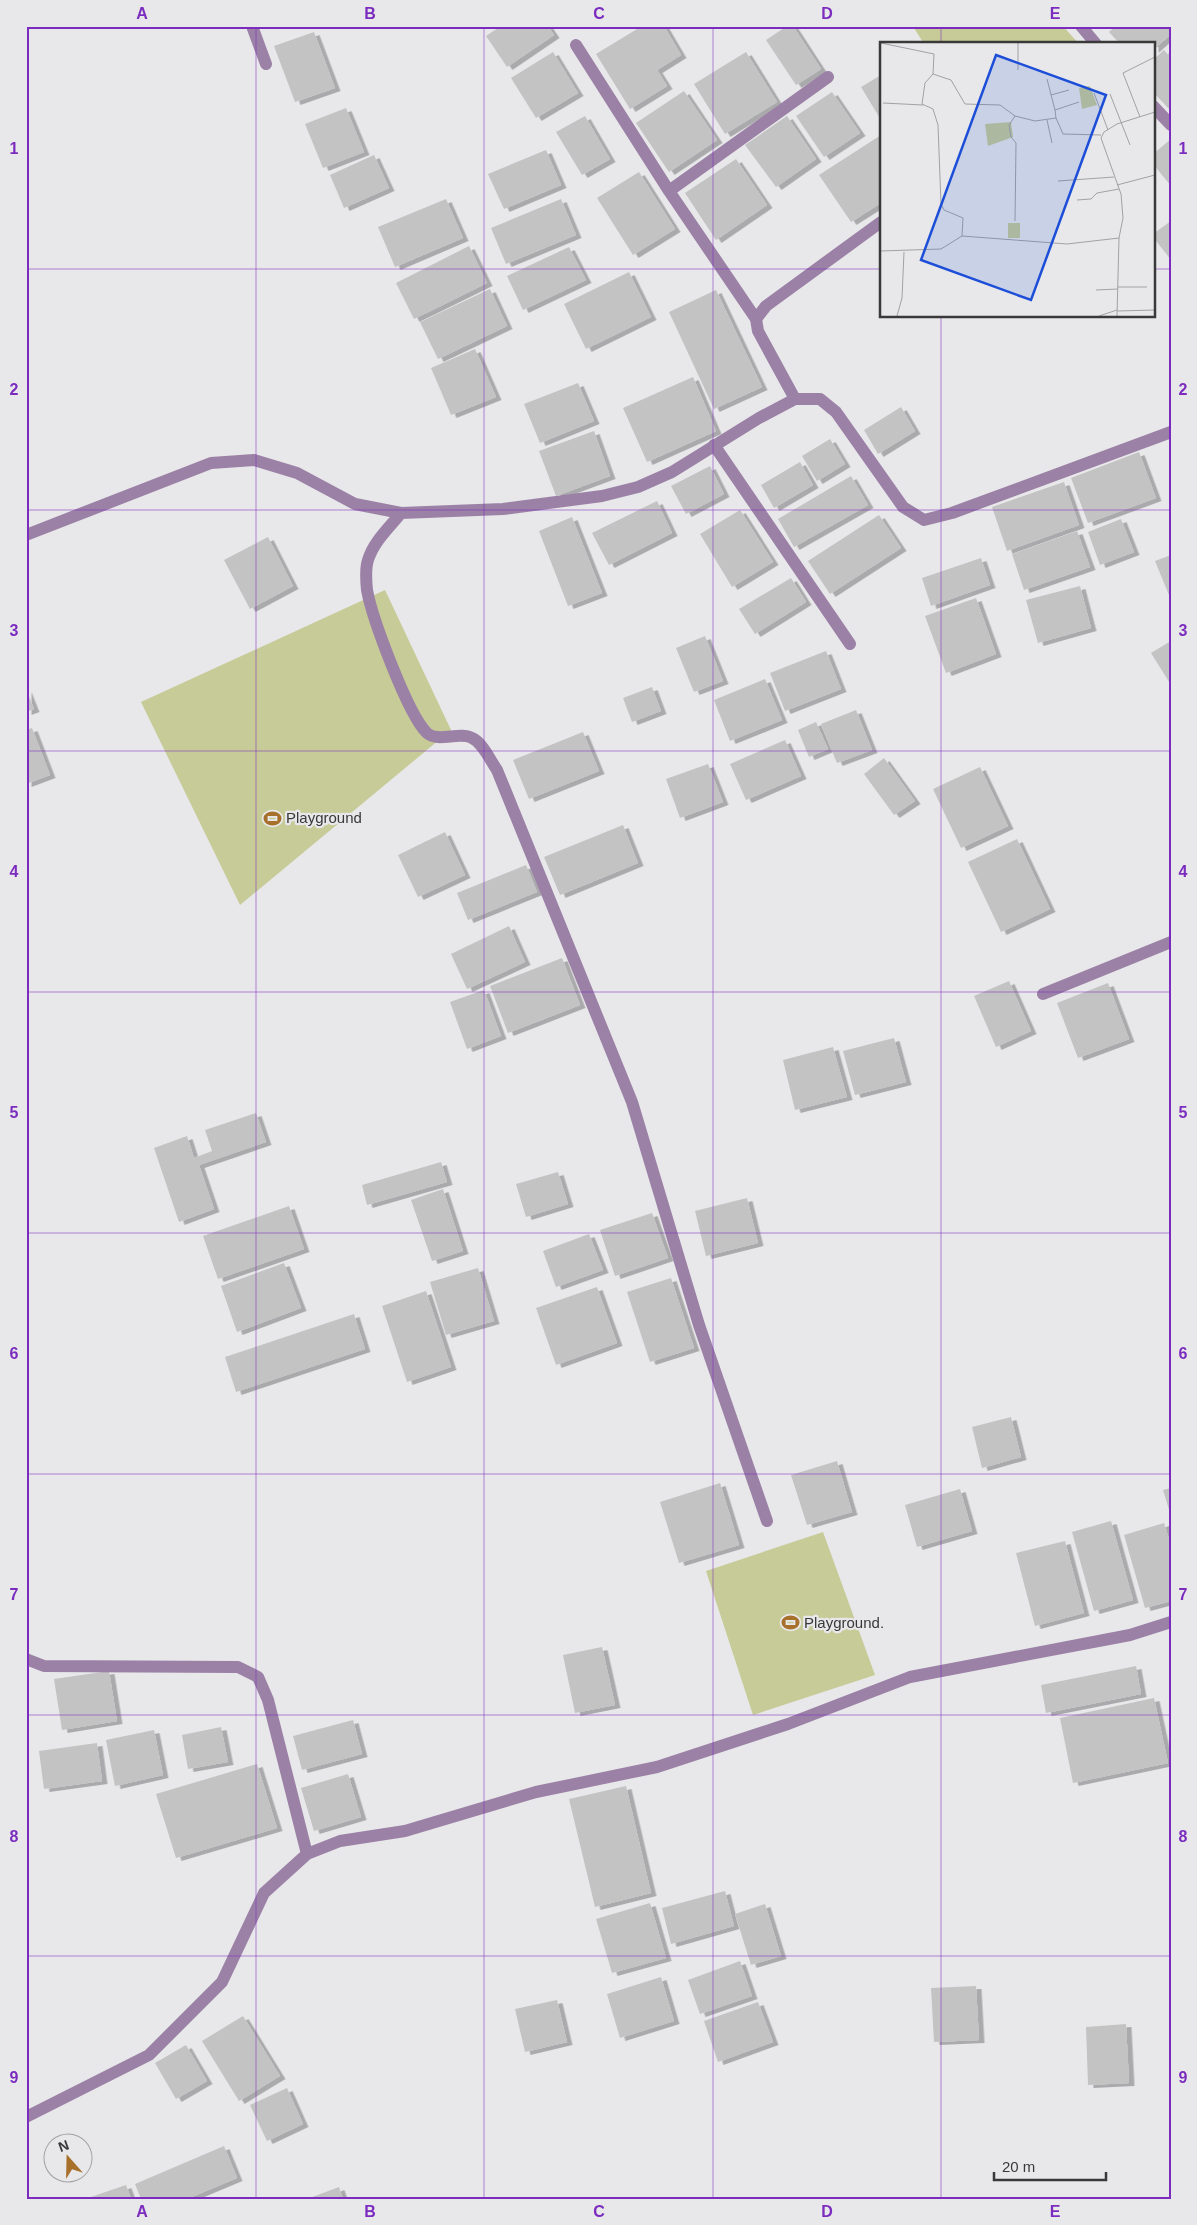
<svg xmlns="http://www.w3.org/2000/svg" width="1197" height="2225" viewBox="0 0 1197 2225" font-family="Helvetica,sans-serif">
  <defs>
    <filter id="shadow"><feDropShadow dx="5.5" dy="3" stdDeviation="0" flood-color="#0004"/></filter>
  </defs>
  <rect width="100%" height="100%" fill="#e8e8ea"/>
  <path fill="#c7cb97" d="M 917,26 L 1063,26 L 1079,44 L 924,44 L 914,28 Z
    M 385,590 L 451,730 L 240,905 L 141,702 Z
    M 823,1532 L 875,1675 L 753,1715 L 706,1571 Z"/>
  <path fill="#c3c3c4" filter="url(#shadow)" d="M 501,26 L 548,26 L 554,35 L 507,67 L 486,36 Z
    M 642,26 L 664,26 L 681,55 L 657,70 L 667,86 L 630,109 L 596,54 Z
    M 787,26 L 793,26 L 821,69 L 796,85 L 766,40 Z
    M 1115,26 L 1167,26 L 1171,30 L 1171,34 L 1153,50 L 1153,44 L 1120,44 L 1109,32 Z
    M 314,32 L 335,88 L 295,102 L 274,46 Z
    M 1164,50 L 1171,58 L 1171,111 L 1153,92 L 1153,60 Z
    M 553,52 L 578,93 L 536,118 L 511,78 Z
    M 746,52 L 777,102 L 725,134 L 694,84 Z
    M 881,75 L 881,120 L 861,87 Z
    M 684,91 L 717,140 L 669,172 L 636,123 Z
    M 832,92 L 860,133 L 824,157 L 796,116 Z
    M 346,108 L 364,152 L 323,168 L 305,124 Z
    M 585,116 L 610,159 L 582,175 L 556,132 Z
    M 787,116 L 816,159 L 776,187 L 745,145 Z
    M 881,135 L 881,203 L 851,222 L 819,175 Z
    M 1171,139 L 1171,186 L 1153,164 L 1153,154 Z
    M 546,150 L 561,185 L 504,209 L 488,174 Z
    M 374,155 L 389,188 L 344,208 L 330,175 Z
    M 736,159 L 767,205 L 716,240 L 685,193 Z
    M 639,172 L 675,229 L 633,255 L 597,198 Z
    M 446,199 L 463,238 L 395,267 L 378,227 Z
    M 561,199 L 576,235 L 506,264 L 491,228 Z
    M 1171,221 L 1171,260 L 1153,237 L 1153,234 Z
    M 469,246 L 487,283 L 414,319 L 396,283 Z
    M 569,247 L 586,280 L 523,310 L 507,276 Z
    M 629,272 L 651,317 L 586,349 L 564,304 Z
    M 490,289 L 507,326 L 438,359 L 420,322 Z
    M 716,290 L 762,387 L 714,409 L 669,312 Z
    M 475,349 L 496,397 L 451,415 L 431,368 Z
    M 693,377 L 716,431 L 647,462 L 623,408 Z
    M 578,383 L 594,421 L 540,443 L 524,404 Z
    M 901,407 L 915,431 L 878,454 L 864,430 Z
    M 594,431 L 610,476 L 556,496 L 539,451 Z
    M 830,439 L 845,464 L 817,481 L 802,456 Z
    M 1139,452 L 1156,498 L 1088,523 L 1071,478 Z
    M 800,462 L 813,485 L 774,508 L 761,485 Z
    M 710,466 L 724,494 L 686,514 L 671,486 Z
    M 851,476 L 868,505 L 794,547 L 778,519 Z
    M 1064,482 L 1079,525 L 1007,551 L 992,507 Z
    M 657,501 L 672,533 L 609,565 L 592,533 Z
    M 740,510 L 773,562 L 732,587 L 700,534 Z
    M 879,515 L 901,548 L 830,594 L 808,561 Z
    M 572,517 L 602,593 L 568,606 L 539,531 Z
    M 1121,519 L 1134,552 L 1100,565 L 1088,532 Z
    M 1077,531 L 1090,567 L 1024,590 L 1012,554 Z
    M 268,537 L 293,586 L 250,609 L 224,560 Z
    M 1171,555 L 1171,600 L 1155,561 Z
    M 981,558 L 990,585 L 931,606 L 922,578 Z
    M 791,578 L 806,602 L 755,634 L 739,609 Z
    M 1080,586 L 1091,628 L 1038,643 L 1026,600 Z
    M 976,598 L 996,654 L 946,673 L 925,616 Z
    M 705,636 L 723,681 L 694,692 L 676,648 Z
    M 1171,641 L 1171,685 L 1151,653 Z
    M 826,651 L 841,689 L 785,711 L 770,673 Z
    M 765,679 L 782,720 L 730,741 L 714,700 Z
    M 652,687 L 661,711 L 632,722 L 623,698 Z
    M 26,689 L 34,709 L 26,712 Z
    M 856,710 L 872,750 L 837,763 L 821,724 Z
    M 816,722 L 828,749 L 809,757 L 798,730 Z
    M 32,728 L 50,775 L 26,784 L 26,730 Z
    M 583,732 L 599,771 L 529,799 L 513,760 Z
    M 785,740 L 801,776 L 746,800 L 730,764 Z
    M 884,758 L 915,801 L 894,815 L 864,774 Z
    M 708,764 L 723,802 L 680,818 L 666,779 Z
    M 980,767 L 1008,826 L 961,848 L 933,789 Z
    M 623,825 L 638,863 L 560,895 L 544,857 Z
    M 445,832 L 465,875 L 418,897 L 398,855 Z
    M 1017,839 L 1050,909 L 1001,932 L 968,862 Z
    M 526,865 L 537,892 L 468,920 L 457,893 Z
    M 509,926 L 525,962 L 467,989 L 451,954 Z
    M 562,958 L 580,1005 L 508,1033 L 490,986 Z
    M 1009,981 L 1031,1031 L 996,1047 L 974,996 Z
    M 1108,983 L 1129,1039 L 1078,1058 L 1057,1003 Z
    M 484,990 L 501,1036 L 467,1049 L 450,1002 Z
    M 894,1038 L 906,1082 L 855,1095 L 843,1051 Z
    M 833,1047 L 847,1097 L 795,1110 L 783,1060 Z
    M 256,1113 L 266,1142 L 199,1165 L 214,1209 L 179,1222 L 154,1148 L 187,1136 L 194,1158 L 212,1151 L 205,1130 Z
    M 441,1162 L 447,1182 L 367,1205 L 362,1185 Z
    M 558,1172 L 568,1204 L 526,1217 L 516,1184 Z
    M 443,1189 L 463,1251 L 432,1261 L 411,1200 Z
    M 747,1198 L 758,1243 L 706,1256 L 695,1211 Z
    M 289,1206 L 304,1249 L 218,1279 L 203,1236 Z
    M 652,1213 L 668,1258 L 615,1276 L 600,1230 Z
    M 589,1234 L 603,1270 L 556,1287 L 543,1251 Z
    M 284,1263 L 301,1308 L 237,1332 L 221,1286 Z
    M 478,1268 L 494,1321 L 446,1335 L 430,1282 Z
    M 671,1278 L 694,1348 L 650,1362 L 627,1292 Z
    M 597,1287 L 617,1343 L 556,1365 L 536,1308 Z
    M 426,1291 L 451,1367 L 407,1382 L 382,1306 Z
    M 354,1314 L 365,1349 L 236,1392 L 225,1357 Z
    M 1011,1417 L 1021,1457 L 982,1468 L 972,1427 Z
    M 837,1461 L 852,1512 L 807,1525 L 791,1475 Z
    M 720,1483 L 739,1545 L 679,1563 L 660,1502 Z
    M 1171,1488 L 1171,1513 L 1170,1513 L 1163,1490 Z
    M 960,1489 L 972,1531 L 917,1547 L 905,1505 Z
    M 1111,1521 L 1133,1600 L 1094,1611 L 1072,1532 Z
    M 1164,1523 L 1171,1546 L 1171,1601 L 1145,1608 L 1124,1535 Z
    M 1065,1541 L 1084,1613 L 1035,1626 L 1016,1553 Z
    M 602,1647 L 615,1705 L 575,1713 L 563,1655 Z
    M 1136,1666 L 1141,1694 L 1046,1713 L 1041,1685 Z
    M 109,1671 L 117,1721 L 62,1730 L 54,1679 Z
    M 1154,1698 L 1168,1763 L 1073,1783 L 1060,1718 Z
    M 353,1720 L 362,1754 L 302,1770 L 293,1736 Z
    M 221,1727 L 228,1762 L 188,1769 L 182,1735 Z
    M 154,1730 L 163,1775 L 115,1786 L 106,1740 Z
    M 97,1743 L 102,1781 L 44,1789 L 39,1751 Z
    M 257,1764 L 277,1828 L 176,1858 L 156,1794 Z
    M 348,1774 L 361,1817 L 314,1831 L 301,1788 Z
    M 626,1786 L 651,1893 L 595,1907 L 569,1799 Z
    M 725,1891 L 734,1926 L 671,1944 L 662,1908 Z
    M 650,1903 L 666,1958 L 612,1973 L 596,1919 Z
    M 765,1904 L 781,1956 L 751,1965 L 735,1914 Z
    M 740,1961 L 752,1996 L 700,2014 L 688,1980 Z
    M 661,1977 L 674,2021 L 620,2038 L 607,1994 Z
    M 976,1986 L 979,2040 L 934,2042 L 931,1988 Z
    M 557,2000 L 567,2042 L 525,2052 L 515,2009 Z
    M 758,2002 L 773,2042 L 718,2062 L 704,2021 Z
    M 243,2016 L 280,2076 L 239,2101 L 202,2041 Z
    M 1126,2024 L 1129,2083 L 1088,2085 L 1086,2027 Z
    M 186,2045 L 207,2081 L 176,2099 L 155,2063 Z
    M 287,2088 L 303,2124 L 267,2141 L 250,2105 Z
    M 224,2146 L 237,2178 L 187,2199 L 141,2199 L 135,2184 Z
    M 126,2185 L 131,2199 L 88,2199 L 88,2198 Z
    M 339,2187 L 343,2199 L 307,2199 Z"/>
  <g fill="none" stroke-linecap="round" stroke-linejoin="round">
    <path stroke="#9c81a7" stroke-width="12" d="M 252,26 L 266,64
      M 1081,26 L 1096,44
      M 576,45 L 669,191 L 756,319
      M 1153,106 L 1171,125
      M 669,191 L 828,77
      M 795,399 L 758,331 L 756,319 L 766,306 L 881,222
      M 714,445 L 850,644
      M 401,513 C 389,528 374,541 368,560 C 365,569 366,580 367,590 C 372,618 408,715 427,733 C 438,743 459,731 472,738 C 483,743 490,760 497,770 L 632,1102 L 699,1325 L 767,1521
      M 26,535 L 211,463 L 254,460 L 297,473 L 355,504 L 401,513 L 503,509 L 602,496 L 638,487 L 672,472 L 759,418 L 795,399 L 820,399 L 836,412 L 903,507 L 924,520 L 952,513 L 1171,432
      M 1043,994 L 1171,942
      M 26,1659 L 44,1666 L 238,1667 L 258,1677 L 268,1700 L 307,1854
      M 26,2117 L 149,2055 L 222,1982 L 264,1893 L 307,1854 L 340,1841 L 405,1831 L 536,1792 L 657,1767 L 788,1724 L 910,1677 L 1130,1635 L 1171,1622"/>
  </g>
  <path fill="none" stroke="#7b2cbf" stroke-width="1" stroke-opacity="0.55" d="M 256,26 L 256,2199M 484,26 L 484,2199M 713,26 L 713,2199M 941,26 L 941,44M 26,269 L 881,269M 1153,269 L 1171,269M 941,316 L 941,2199M 26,510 L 1171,510M 26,751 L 1171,751M 26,992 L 1171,992M 26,1233 L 1171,1233M 26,1474 L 1171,1474M 26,1715 L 1171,1715M 26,1956 L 1171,1956"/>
  <defs>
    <symbol id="stadium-bare" viewBox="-9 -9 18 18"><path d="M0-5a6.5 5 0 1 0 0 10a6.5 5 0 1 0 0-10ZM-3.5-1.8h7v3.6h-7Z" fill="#a7712c" stroke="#e8e8ea" stroke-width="2.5" paint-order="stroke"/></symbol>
  </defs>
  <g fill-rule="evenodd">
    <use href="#stadium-bare" x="260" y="806" width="25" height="25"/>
    <use href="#stadium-bare" x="778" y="1610" width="25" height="25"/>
  </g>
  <g text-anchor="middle" stroke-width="4.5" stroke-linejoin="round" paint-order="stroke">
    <g font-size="15" fill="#39393a" stroke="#e8e8ea" text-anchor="start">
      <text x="286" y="823">Playground</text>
      <text x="804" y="1628">Playground.</text>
    </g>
  </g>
  <g transform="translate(880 42)">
    <rect width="275" height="275" fill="#e8e8ea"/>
    <path d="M 210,44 L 217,63 L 202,67 L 199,46 ZM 131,80 L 133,95 L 108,104 L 105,82 ZM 128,181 L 140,181 L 140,196 L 128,196 Z" fill="#c7cb97"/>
    <path fill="none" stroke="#a2a2a4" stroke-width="1" d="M 1,1 L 54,12 L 53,32 L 45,41 L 42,62 L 53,67 L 58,83 L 61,162 L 64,168 L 83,176 L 82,194M 138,1 L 138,28M 53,32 L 71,38 L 85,62 L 120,63 L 135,74 L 155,79 L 176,76 L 183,92 L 221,93M 167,37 L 175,68M 214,51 L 228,88M 230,52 L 250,103M 171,53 L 189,48M 3,61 L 43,63M 260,75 L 243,31 L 275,15M 176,76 L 175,68 L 199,60M 167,78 L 172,101M 178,139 L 234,135M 237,143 L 275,133M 197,158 L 211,157 L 217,151 L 239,147M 135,179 L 136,101 L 131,95 L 129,83 L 135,74M 0,209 L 61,207 L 82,194 L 187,202 L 239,196M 238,245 L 267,245M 216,248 L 238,247M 237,269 L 275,268M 17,274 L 22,256 L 24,210M 219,274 L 237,268M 237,274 L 239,196 L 243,176 L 241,152 L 221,96 L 224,90 L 237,82 L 275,70"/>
    <path fill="#1d4ed8" fill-opacity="0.15" stroke="#1d4ed8" stroke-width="2.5" d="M 116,13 L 226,53 L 151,258 L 41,218 Z"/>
    <rect width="275" height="275" fill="none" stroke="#39393a" stroke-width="2.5"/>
  </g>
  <rect width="1197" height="2225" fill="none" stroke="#e8e8ea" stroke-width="55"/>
  <g transform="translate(68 2158) rotate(340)"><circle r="24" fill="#e8e8ea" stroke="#a2a2a4"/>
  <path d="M0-4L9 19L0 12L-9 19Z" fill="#a7712c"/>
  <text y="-8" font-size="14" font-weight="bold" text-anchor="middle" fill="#39393a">N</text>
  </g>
  <path d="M994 2172v8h112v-8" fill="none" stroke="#39393a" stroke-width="2.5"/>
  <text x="1002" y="2172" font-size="15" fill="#39393a" stroke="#e8e8ea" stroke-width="4" paint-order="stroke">20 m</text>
  <rect x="28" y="28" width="1142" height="2170" fill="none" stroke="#7b2cbf" stroke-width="2"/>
  <g font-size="16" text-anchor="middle" font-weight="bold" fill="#7b2cbf">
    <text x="142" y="19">A</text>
    <text x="370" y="19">B</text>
    <text x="599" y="19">C</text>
    <text x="827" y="19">D</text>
    <text x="1055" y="19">E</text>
    <text x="14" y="154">1</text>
    <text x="1183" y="154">1</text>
    <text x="14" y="395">2</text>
    <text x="1183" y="395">2</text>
    <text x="14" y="636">3</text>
    <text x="1183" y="636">3</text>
    <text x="14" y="877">4</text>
    <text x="1183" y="877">4</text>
    <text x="14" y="1118">5</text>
    <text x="1183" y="1118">5</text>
    <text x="14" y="1359">6</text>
    <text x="1183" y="1359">6</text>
    <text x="14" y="1600">7</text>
    <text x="1183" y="1600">7</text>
    <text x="14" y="1842">8</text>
    <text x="1183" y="1842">8</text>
    <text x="14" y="2083">9</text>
    <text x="1183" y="2083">9</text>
    <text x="142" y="2217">A</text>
    <text x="370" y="2217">B</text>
    <text x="599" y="2217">C</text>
    <text x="827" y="2217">D</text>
    <text x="1055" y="2217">E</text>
  </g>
</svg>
